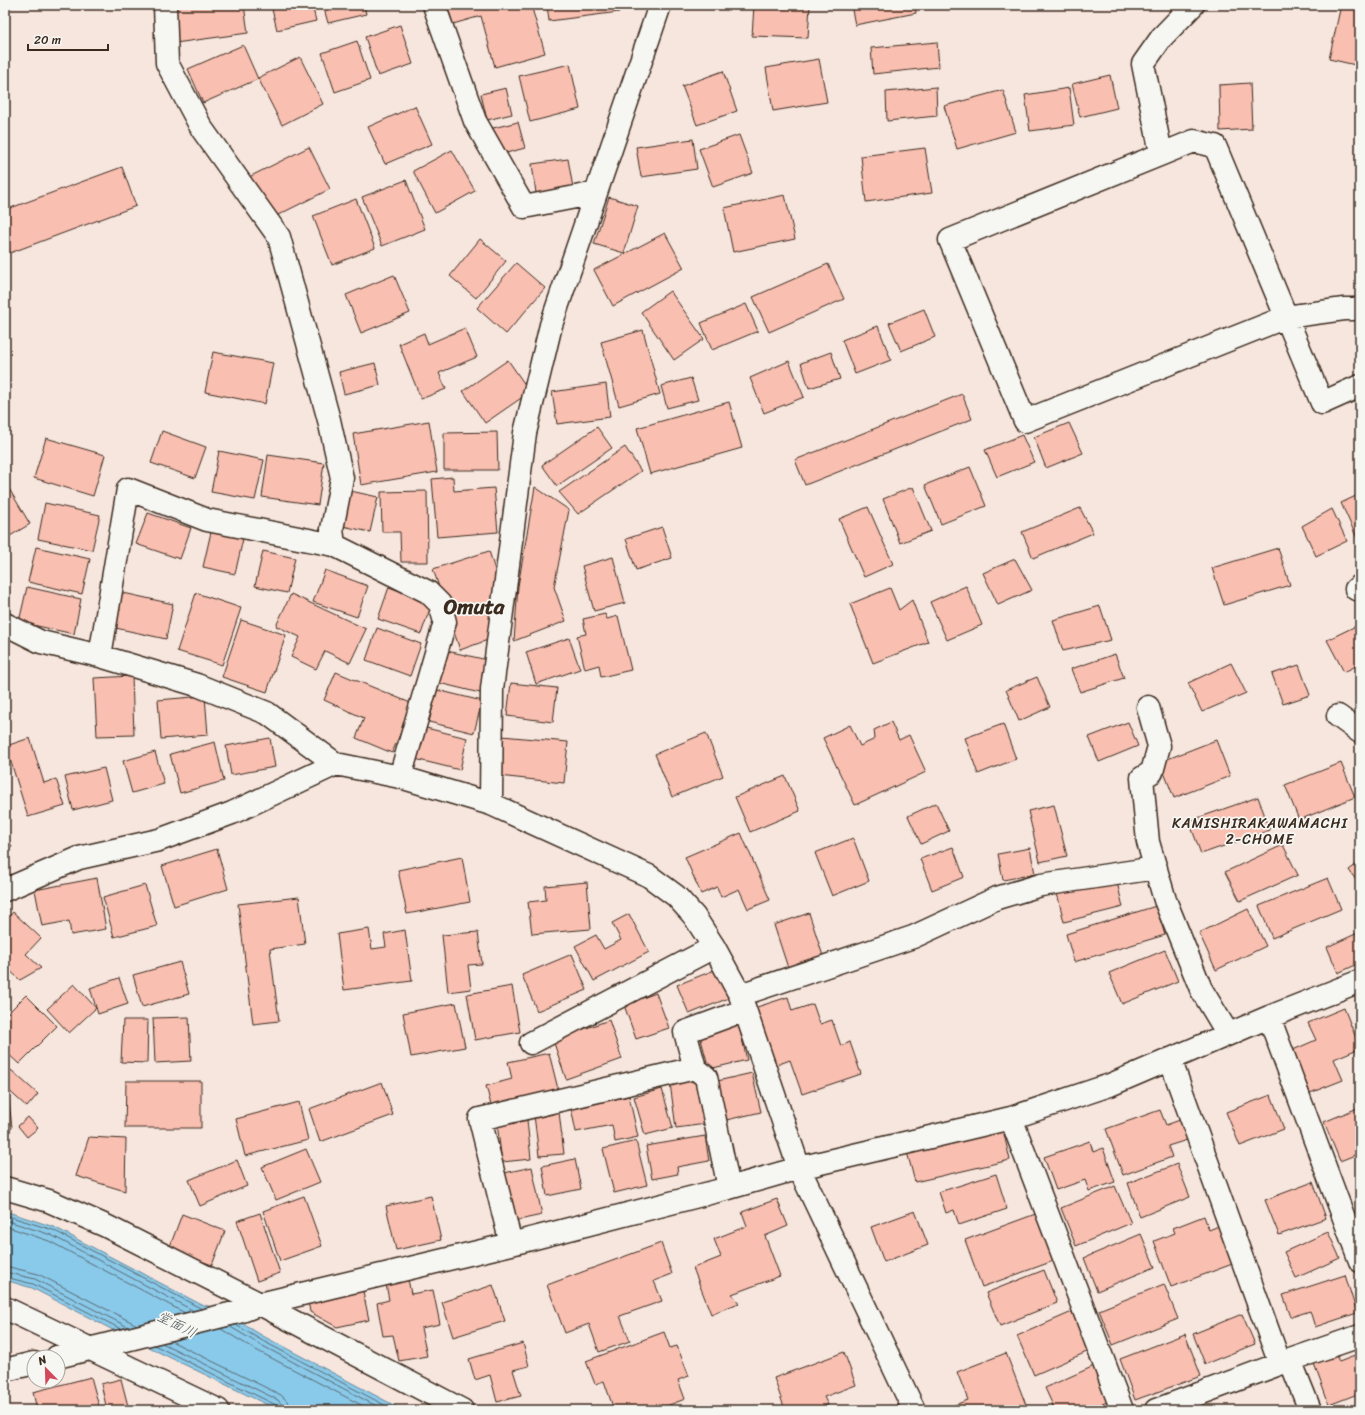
<svg xmlns="http://www.w3.org/2000/svg" width="1365" height="1415" viewBox="0 0 1365 1415" font-family="Sriracha,'Klee One',sans-serif">
  <rect width="100%" height="100%" fill="#f7e6de"/>
  <filter id="ink" filterUnits="userSpaceOnUse"><feTurbulence type="fractalNoise" baseFrequency=".025" numOctaves="2"/><feDisplacementMap in="SourceGraphic" scale="8" xChannelSelector="R" yChannelSelector="G"/><feConvolveMatrix kernelMatrix="1 2 1 2 8 2 1 2 1" color-interpolation-filters="sRGB"/></filter>
  <g filter="url(#ink)">
    <path fill="#89c9ea" stroke="#6a8998" d="M 5,1211 L 54,1227 L 202,1305 L 215,1307 L 263,1336 L 403,1410 L 278,1410 L 111,1329 L 32,1288 L 5,1280 Z"/>
    <g fill="none" stroke-linecap="round" stroke-linejoin="round">
      <path stroke="#5a6a70" stroke-width="1" d="M 5,1215 L 53,1230 L 202,1309
        M 5,1220 L 51,1235 L 194,1311
        M 5,1226 L 49,1241 L 185,1313
        M 5,1266 L 38,1274 L 137,1325
        M 5,1272 L 35,1279 L 128,1327
        M 5,1277 L 33,1284 L 121,1329
        M 236,1325 L 261,1340 L 394,1410
        M 229,1326 L 259,1344 L 384,1410
        M 221,1329 L 256,1350 L 371,1410
        M 171,1341 L 281,1395 L 288,1402 L 289,1410
        M 162,1343 L 278,1400 L 282,1405 L 283,1410
        M 154,1345 L 276,1405 L 278,1407 L 278,1410"/>
    </g>
    <path fill="#f9bfb1" stroke="#3b2a1e" d="M 171,5 L 244,5 L 248,33 L 175,43 Z
      M 271,5 L 312,5 L 316,21 L 277,30 Z
      M 323,5 L 364,5 L 366,14 L 328,23 Z
      M 447,5 L 531,5 L 545,53 L 495,67 L 481,16 L 453,24 Z
      M 547,5 L 618,5 L 619,12 L 549,21 Z
      M 754,5 L 810,5 L 808,38 L 752,36 Z
      M 851,5 L 915,5 L 916,13 L 855,25 Z
      M 1341,5 L 1360,5 L 1360,66 L 1329,59 Z
      M 400,25 L 413,64 L 378,76 L 365,37 Z
      M 357,41 L 370,80 L 335,92 L 322,53 Z
      M 937,42 L 939,67 L 873,74 L 871,48 Z
      M 243,45 L 258,79 L 203,103 L 188,69 Z
      M 300,57 L 323,104 L 282,125 L 258,78 Z
      M 819,59 L 827,102 L 773,111 L 766,68 Z
      M 570,64 L 580,109 L 530,122 L 519,76 Z
      M 723,71 L 737,111 L 697,125 L 682,86 Z
      M 1110,75 L 1117,108 L 1080,117 L 1072,84 Z
      M 1250,83 L 1252,129 L 1220,131 L 1219,85 Z
      M 936,87 L 937,116 L 887,121 L 886,92 Z
      M 506,88 L 512,114 L 487,120 L 481,94 Z
      M 1069,88 L 1074,125 L 1030,131 L 1025,95 Z
      M 1003,90 L 1016,132 L 957,149 L 944,106 Z
      M 415,106 L 432,144 L 385,164 L 368,127 Z
      M 518,122 L 525,148 L 499,155 L 493,128 Z
      M 739,135 L 753,173 L 713,187 L 699,149 Z
      M 693,139 L 697,169 L 641,177 L 636,147 Z
      M 309,147 L 330,189 L 270,219 L 249,177 Z
      M 925,148 L 932,193 L 866,202 L 861,156 Z
      M 452,150 L 475,191 L 435,213 L 413,171 Z
      M 568,159 L 573,188 L 536,193 L 532,164 Z
      M 122,167 L 136,206 L 10,253 L 5,239 L 5,210 Z
      M 406,180 L 425,229 L 382,246 L 362,197 Z
      M 785,195 L 795,239 L 733,252 L 724,208 Z
      M 609,197 L 638,206 L 624,253 L 594,244 Z
      M 356,199 L 375,248 L 332,265 L 313,216 Z
      M 665,233 L 684,268 L 613,306 L 594,270 Z
      M 480,239 L 506,261 L 476,298 L 450,276 Z
      M 516,263 L 545,288 L 506,334 L 477,308 Z
      M 828,264 L 844,299 L 769,332 L 753,297 Z
      M 394,275 L 410,313 L 361,333 L 346,295 Z
      M 670,291 L 704,339 L 674,360 L 641,312 Z
      M 746,304 L 758,331 L 712,350 L 701,323 Z
      M 924,309 L 935,337 L 901,351 L 889,323 Z
      M 878,326 L 891,360 L 855,374 L 842,340 Z
      M 465,328 L 477,357 L 439,373 L 446,389 L 421,399 L 399,344 L 424,333 L 428,344 Z
      M 643,330 L 660,394 L 619,406 L 601,342 Z
      M 213,352 L 273,363 L 265,404 L 205,392 Z
      M 831,352 L 840,379 L 809,388 L 801,363 Z
      M 508,360 L 530,392 L 485,423 L 463,391 Z
      M 789,361 L 804,397 L 764,413 L 750,378 Z
      M 375,363 L 380,385 L 344,394 L 339,372 Z
      M 691,378 L 698,400 L 667,408 L 661,386 Z
      M 606,384 L 610,417 L 557,424 L 552,392 Z
      M 962,394 L 972,419 L 805,485 L 795,460 Z
      M 729,402 L 742,448 L 650,474 L 637,428 Z
      M 429,421 L 437,472 L 361,485 L 353,434 Z
      M 1069,423 L 1083,453 L 1046,468 L 1034,437 Z
      M 597,427 L 612,448 L 557,486 L 542,465 Z
      M 162,431 L 206,447 L 195,478 L 151,463 Z
      M 497,432 L 498,470 L 444,470 L 444,433 Z
      M 1022,435 L 1034,462 L 997,477 L 985,450 Z
      M 46,438 L 105,455 L 93,496 L 34,478 Z
      M 625,447 L 641,471 L 578,514 L 559,492 Z
      M 219,451 L 264,460 L 255,500 L 211,492 Z
      M 268,455 L 324,463 L 318,505 L 262,497 Z
      M 970,467 L 986,506 L 941,524 L 925,485 Z
      M 453,477 L 454,491 L 494,488 L 498,532 L 437,537 L 432,479 Z
      M 5,482 L 30,524 L 5,539 Z
      M 535,487 L 569,510 L 554,587 L 566,621 L 514,641 L 518,586 Z
      M 913,487 L 931,531 L 900,543 L 883,499 Z
      M 346,490 L 378,497 L 370,532 L 338,525 Z
      M 427,491 L 428,562 L 401,562 L 400,532 L 382,532 L 381,492 Z
      M 1360,494 L 1360,536 L 1357,538 L 1341,503 Z
      M 45,503 L 100,515 L 92,550 L 38,539 Z
      M 868,507 L 893,564 L 864,577 L 839,519 Z
      M 1080,508 L 1093,533 L 1033,558 L 1022,532 Z
      M 1332,509 L 1347,541 L 1316,556 L 1302,526 Z
      M 148,513 L 191,528 L 180,559 L 136,544 Z
      M 662,527 L 672,558 L 636,570 L 626,539 Z
      M 211,532 L 243,539 L 235,574 L 203,567 Z
      M 36,547 L 90,559 L 82,594 L 28,582 Z
      M 1278,548 L 1290,585 L 1224,605 L 1212,568 Z
      M 263,551 L 295,558 L 287,593 L 255,586 Z
      M 489,551 L 505,602 L 487,608 L 496,637 L 460,650 L 433,569 Z
      M 613,557 L 625,603 L 594,611 L 582,566 Z
      M 1015,559 L 1032,590 L 998,605 L 983,573 Z
      M 325,570 L 368,586 L 357,617 L 313,602 Z
      M 966,586 L 982,625 L 947,640 L 930,602 Z
      M 27,587 L 81,599 L 74,634 L 19,622 Z
      M 389,587 L 432,603 L 421,634 L 378,619 Z
      M 890,588 L 899,610 L 912,600 L 928,642 L 873,663 L 850,604 Z
      M 119,592 L 173,604 L 166,639 L 111,627 Z
      M 196,593 L 241,608 L 222,665 L 177,651 Z
      M 291,594 L 366,629 L 350,663 L 325,651 L 316,669 L 291,657 L 300,637 L 276,626 Z
      M 1100,606 L 1111,640 L 1063,651 L 1053,620 Z
      M 605,614 L 607,619 L 618,616 L 631,670 L 601,677 L 599,665 L 585,669 L 577,636 L 586,634 L 583,619 Z
      M 241,620 L 286,635 L 267,692 L 222,677 Z
      M 1360,624 L 1360,664 L 1344,672 L 1327,640 Z
      M 377,628 L 421,644 L 410,676 L 366,660 Z
      M 569,638 L 580,669 L 536,684 L 526,652 Z
      M 447,651 L 492,661 L 484,694 L 439,683 Z
      M 1115,654 L 1124,678 L 1080,692 L 1071,669 Z
      M 1231,663 L 1246,693 L 1202,712 L 1188,683 Z
      M 1299,665 L 1310,695 L 1283,704 L 1272,674 Z
      M 336,672 L 413,704 L 392,753 L 356,738 L 364,718 L 324,700 Z
      M 132,676 L 134,735 L 97,736 L 94,678 Z
      M 1037,677 L 1050,707 L 1019,721 L 1006,690 Z
      M 511,683 L 557,688 L 553,722 L 507,716 Z
      M 437,690 L 482,701 L 474,733 L 429,722 Z
      M 205,696 L 208,735 L 161,739 L 158,700 Z
      M 891,722 L 899,740 L 909,735 L 926,772 L 855,805 L 823,738 L 850,725 L 860,746 L 875,739 L 874,730 Z
      M 1128,722 L 1138,746 L 1099,762 L 1089,737 Z
      M 1003,724 L 1016,759 L 978,774 L 965,738 Z
      M 422,727 L 467,738 L 460,770 L 415,759 Z
      M 706,733 L 723,776 L 672,797 L 655,754 Z
      M 502,736 L 568,742 L 564,783 L 498,776 Z
      M 30,738 L 44,783 L 56,779 L 65,806 L 28,817 L 6,746 Z
      M 270,738 L 275,767 L 231,775 L 226,746 Z
      M 1216,740 L 1230,776 L 1174,798 L 1160,762 Z
      M 215,742 L 224,781 L 180,793 L 170,754 Z
      M 155,752 L 164,784 L 132,793 L 123,761 Z
      M 1341,763 L 1355,797 L 1299,820 L 1285,785 Z
      M 104,768 L 112,800 L 73,810 L 65,777 Z
      M 785,776 L 800,811 L 750,832 L 735,797 Z
      M 1258,797 L 1270,830 L 1201,854 L 1189,821 Z
      M 936,803 L 949,831 L 921,844 L 908,816 Z
      M 1054,805 L 1067,856 L 1040,862 L 1028,811 Z
      M 5,833 L 12,847 L 5,851 Z
      M 741,833 L 770,900 L 748,909 L 739,889 L 721,897 L 717,887 L 701,894 L 685,857 Z
      M 853,838 L 869,881 L 832,896 L 815,853 Z
      M 1283,845 L 1298,875 L 1240,901 L 1225,872 Z
      M 953,847 L 964,877 L 932,890 L 920,859 Z
      M 1030,848 L 1035,874 L 1003,880 L 998,854 Z
      M 217,849 L 228,889 L 174,906 L 162,866 Z
      M 462,857 L 470,902 L 407,914 L 398,870 Z
      M 1360,862 L 1360,886 L 1349,870 Z
      M 97,878 L 106,929 L 71,935 L 69,921 L 42,926 L 35,890 Z
      M 1116,878 L 1123,907 L 1064,922 L 1057,893 Z
      M 1328,878 L 1341,909 L 1272,938 L 1259,906 Z
      M 587,882 L 591,929 L 532,934 L 528,902 L 546,900 L 545,886 Z
      M 145,885 L 157,926 L 114,937 L 103,897 Z
      M 299,897 L 305,944 L 270,949 L 279,1021 L 253,1024 L 238,904 Z
      M 1156,906 L 1165,935 L 1074,962 L 1066,934 Z
      M 1248,909 L 1266,946 L 1216,970 L 1199,933 Z
      M 13,912 L 41,938 L 26,954 L 41,968 L 20,980 L 5,966 L 5,921 Z
      M 809,913 L 824,959 L 789,971 L 774,925 Z
      M 629,914 L 649,952 L 594,981 L 575,946 L 596,935 L 604,949 L 621,940 L 612,923 Z
      M 369,929 L 372,949 L 386,947 L 384,934 L 405,930 L 412,981 L 344,990 L 337,934 Z
      M 478,932 L 482,964 L 468,965 L 471,989 L 448,992 L 442,935 Z
      M 1360,932 L 1360,963 L 1338,973 L 1327,947 Z
      M 1165,950 L 1178,981 L 1122,1004 L 1109,973 Z
      M 572,954 L 587,990 L 537,1011 L 522,975 Z
      M 180,962 L 189,994 L 142,1007 L 133,975 Z
      M 717,969 L 729,998 L 689,1014 L 677,985 Z
      M 119,978 L 128,1004 L 98,1014 L 90,988 Z
      M 74,984 L 96,1008 L 69,1033 L 47,1009 Z
      M 512,986 L 520,1032 L 475,1040 L 467,994 Z
      M 656,993 L 669,1028 L 636,1039 L 624,1005 Z
      M 26,995 L 57,1026 L 19,1064 L 5,1051 L 5,1014 L 6,1015 Z
      M 788,997 L 792,1011 L 813,1004 L 820,1024 L 832,1020 L 841,1046 L 850,1042 L 861,1074 L 802,1094 L 790,1060 L 774,1066 L 754,1008 Z
      M 456,1003 L 465,1047 L 411,1057 L 403,1013 Z
      M 1344,1008 L 1360,1048 L 1334,1059 L 1343,1080 L 1310,1093 L 1293,1050 L 1316,1040 L 1308,1023 Z
      M 189,1017 L 191,1061 L 155,1063 L 153,1018 Z
      M 123,1020 L 148,1020 L 147,1063 L 121,1062 Z
      M 609,1020 L 622,1059 L 566,1079 L 553,1040 Z
      M 738,1022 L 747,1060 L 709,1069 L 699,1032 Z
      M 549,1053 L 558,1089 L 491,1105 L 486,1086 L 512,1079 L 508,1062 Z
      M 11,1070 L 38,1094 L 27,1107 L 5,1087 L 5,1078 Z
      M 752,1073 L 761,1112 L 722,1121 L 713,1082 Z
      M 700,1079 L 706,1124 L 676,1128 L 670,1083 Z
      M 126,1081 L 201,1081 L 201,1128 L 125,1128 Z
      M 382,1082 L 393,1115 L 320,1142 L 309,1109 Z
      M 662,1089 L 673,1128 L 645,1135 L 634,1097 Z
      M 1271,1095 L 1284,1129 L 1240,1146 L 1226,1112 Z
      M 629,1096 L 638,1137 L 615,1142 L 612,1125 L 576,1132 L 571,1108 Z
      M 5,1098 L 9,1101 L 12,1128 L 5,1133 Z
      M 299,1102 L 308,1140 L 245,1156 L 236,1119 Z
      M 1360,1107 L 1360,1153 L 1340,1161 L 1324,1122 Z
      M 1160,1110 L 1166,1125 L 1180,1120 L 1187,1140 L 1168,1146 L 1172,1157 L 1123,1175 L 1106,1129 Z
      M 559,1112 L 564,1154 L 539,1156 L 534,1115 Z
      M 28,1117 L 38,1128 L 27,1137 L 18,1126 Z
      M 527,1120 L 531,1159 L 502,1162 L 497,1123 Z
      M 1003,1130 L 1010,1160 L 915,1182 L 907,1152 Z
      M 705,1136 L 709,1161 L 677,1167 L 678,1174 L 652,1179 L 646,1146 Z
      M 89,1137 L 126,1139 L 125,1191 L 76,1176 Z
      M 636,1141 L 647,1185 L 614,1193 L 603,1149 Z
      M 1090,1141 L 1093,1152 L 1103,1148 L 1115,1182 L 1089,1191 L 1085,1180 L 1056,1190 L 1044,1157 Z
      M 306,1149 L 320,1182 L 276,1200 L 262,1167 Z
      M 575,1159 L 581,1189 L 547,1196 L 542,1166 Z
      M 237,1160 L 247,1186 L 200,1206 L 189,1180 Z
      M 1177,1164 L 1190,1197 L 1140,1217 L 1128,1183 Z
      M 532,1167 L 542,1215 L 514,1221 L 504,1173 Z
      M 996,1174 L 1007,1209 L 959,1225 L 954,1210 L 946,1213 L 939,1192 Z
      M 1313,1182 L 1326,1218 L 1279,1235 L 1265,1200 Z
      M 1115,1186 L 1131,1223 L 1076,1246 L 1061,1208 Z
      M 304,1196 L 322,1246 L 280,1261 L 263,1211 Z
      M 431,1196 L 441,1240 L 396,1250 L 386,1206 Z
      M 777,1199 L 788,1226 L 765,1236 L 780,1276 L 732,1294 L 739,1303 L 711,1314 L 693,1268 L 721,1257 L 714,1239 L 747,1226 L 742,1212 Z
      M 915,1211 L 928,1245 L 884,1262 L 871,1227 Z
      M 1041,1212 L 1059,1259 L 982,1287 L 965,1240 Z
      M 260,1213 L 280,1273 L 257,1281 L 237,1221 Z
      M 182,1214 L 225,1231 L 212,1265 L 169,1249 Z
      M 1204,1216 L 1209,1230 L 1221,1225 L 1235,1263 L 1171,1287 L 1154,1241 L 1175,1233 L 1173,1228 Z
      M 1328,1232 L 1340,1258 L 1296,1278 L 1284,1252 Z
      M 1141,1234 L 1155,1267 L 1097,1291 L 1084,1258 Z
      M 661,1243 L 672,1274 L 654,1281 L 662,1301 L 620,1316 L 630,1341 L 599,1352 L 589,1324 L 565,1333 L 547,1285 Z
      M 1044,1270 L 1057,1303 L 1000,1326 L 986,1293 Z
      M 407,1274 L 411,1294 L 433,1290 L 440,1324 L 421,1328 L 427,1356 L 399,1361 L 393,1335 L 383,1336 L 377,1303 L 389,1300 L 385,1279 Z
      M 1345,1275 L 1357,1313 L 1315,1327 L 1310,1311 L 1291,1317 L 1283,1295 Z
      M 1164,1284 L 1178,1319 L 1113,1345 L 1099,1310 Z
      M 493,1285 L 505,1321 L 453,1337 L 442,1302 Z
      M 363,1291 L 369,1320 L 337,1327 L 310,1312 L 308,1301 Z
      M 1072,1312 L 1089,1351 L 1034,1375 L 1017,1336 Z
      M 1242,1314 L 1255,1344 L 1205,1364 L 1193,1334 Z
      M 664,1332 L 670,1348 L 677,1346 L 689,1376 L 678,1380 L 685,1399 L 656,1410 L 614,1410 L 604,1381 L 595,1384 L 586,1361 Z
      M 1185,1334 L 1201,1376 L 1135,1400 L 1120,1359 Z
      M 523,1343 L 529,1366 L 513,1370 L 521,1396 L 497,1402 L 490,1375 L 475,1380 L 469,1359 Z
      M 1334,1349 L 1339,1362 L 1360,1354 L 1360,1393 L 1329,1405 L 1312,1358 Z
      M 844,1352 L 856,1385 L 824,1397 L 828,1405 L 814,1410 L 785,1410 L 774,1378 Z
      M 1006,1353 L 1026,1405 L 1013,1410 L 941,1410 L 968,1400 L 957,1372 Z
      M 1094,1366 L 1109,1401 L 1089,1410 L 1055,1410 L 1045,1388 Z
      M 91,1377 L 100,1410 L 37,1410 L 33,1392 Z
      M 121,1379 L 129,1410 L 107,1410 L 101,1384 Z"/>
    <g fill="none" stroke-linecap="round" stroke-linejoin="round">
      <defs>
        <path id="minor" d="M 165,5 L 167,63 L 202,129 L 279,237 L 329,420 L 342,478 L 332,529 L 334,545 L 428,592 L 440,604 L 445,622 L 400,777
          M 434,5 L 475,121 L 524,207 L 596,193
          M 1161,153 L 1143,64 L 1162,37 L 1193,5
          M 1360,309 L 1344,309 L 1286,317 L 1025,421 L 950,240 L 1194,141 L 1215,146 L 1322,403 L 1360,386
          M 1356,589 L 1360,586
          M 5,624 L 41,642 L 100,656 L 197,685 L 267,713 L 336,764 L 400,777 L 491,804 L 649,876 L 676,896 L 694,916 L 714,947 L 740,995 L 799,1168 L 914,1410
          M 100,656 L 128,489 L 207,520 L 334,545
          M 1148,707 L 1159,746 L 1152,772 L 1142,778 L 1148,842 L 1165,900 L 1201,989 L 1228,1034
          M 1338,716 L 1360,732
          M 491,804 L 492,689 L 525,433 L 551,325 L 660,5
          M 5,890 L 79,858 L 159,840 L 232,813 L 336,764
          M 740,995 L 913,937 L 997,898 L 1041,885 L 1156,868
          M 1269,1017 L 1360,1261
          M 531,1043 L 714,947
          M 1170,1059 L 1280,1364
          M 695,1068 L 706,1077 L 729,1188
          M 1011,1118 L 1122,1410
          M 5,1188 L 49,1201 L 106,1226 L 260,1304 L 462,1410
          M 511,1244 L 480,1119 L 695,1068 L 685,1032 L 745,1010
          M 5,1308 L 218,1410
          M 57,1357 L 242,1311 L 260,1304 L 511,1244 L 729,1188 L 799,1168 L 1011,1118 L 1110,1085 L 1269,1017 L 1360,981
          M 1290,1360 L 1310,1410
          M 5,1370 L 34,1363
          M 1156,1410 L 1290,1360 L 1360,1336"/>
      </defs>
      <use href="#minor" stroke="#3b2a1e" stroke-width="25"/>
      <use href="#minor" stroke="#f6f6f2" stroke-width="22"/>
    </g>
  </g>
  <g text-anchor="middle" stroke-width="3.5" stroke-linejoin="round" paint-order="stroke">
    <g font-size="14" letter-spacing="1" fill="#3b2a1e" stroke="#f6f6f2">
      <text x="1260" y="828">KAMISHIRAKAWAMACHI<tspan x="1260" dy="16">2-CHOME</tspan></text>
    </g>
    <g font-size="14" font-style="italic" fill="#525a5b" stroke="#f6f6f2">
      <text transform="translate(177 1324) rotate(27)" y="5">堂面川</text>
    </g>
    <g font-size="21" font-weight="bold" fill="#3b2a1e" stroke="#f6f6f2">
      <text x="474" y="614">Omuta</text>
    </g>
  </g>
  <rect width="1365" height="1415" fill="none" stroke="#f6f6f2" stroke-width="20"/>
  <rect x="10" y="10" width="1345" height="1395" fill="none" stroke="#3b2a1e" stroke-width="1.5" filter="url(#ink)"/>
  <g transform="translate(46 1369) rotate(337)"><circle r="19" fill="#f6f6f2" stroke="#aba49d"/>
  <path d="M0-3L7 15L0 10L-7 15Z" fill="#d1495b"/>
  <text y="-6" font-size="11" font-weight="bold" text-anchor="middle" fill="#3b2a1e">N</text>
  </g>
  <path d="M28 44v6h80v-6" fill="none" stroke="#3b2a1e" stroke-width="2"/>
  <text x="34" y="44" font-size="12" fill="#3b2a1e" stroke="#f6f6f2" stroke-width="3" paint-order="stroke">20 m</text>
</svg>
